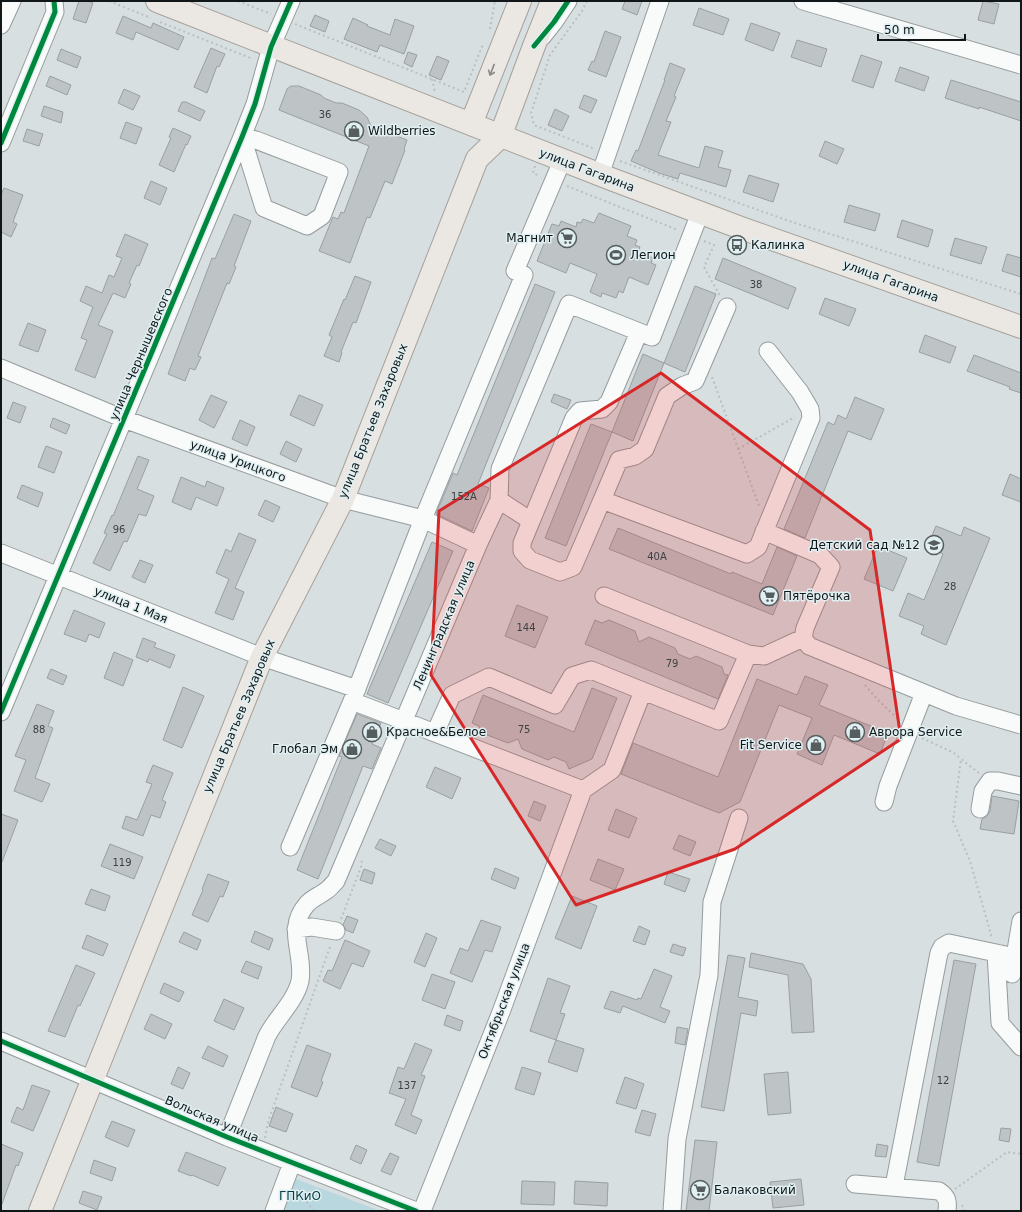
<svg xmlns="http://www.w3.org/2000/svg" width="1022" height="1212" viewBox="0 0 1022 1212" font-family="'DejaVu Sans',sans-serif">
  <rect width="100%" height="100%" fill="#d7dfe1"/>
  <path fill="#b8d7de" d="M 291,1177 L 380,1211 L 279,1211 Z"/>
  <path fill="#bec4c6" stroke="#99a0a1" d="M 79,1 L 88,1 L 93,3 L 86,23 L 73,19 Z
    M 625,1 L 642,1 L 637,15 L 622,9 Z
    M 983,1 L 999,4 L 994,24 L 978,20 Z
    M 699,8 L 729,19 L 723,35 L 693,25 Z
    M 315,15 L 329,21 L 325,32 L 310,26 Z
    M 123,16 L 151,28 L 153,23 L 184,37 L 178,50 L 136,32 L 133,40 L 116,33 Z
    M 353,18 L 368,25 L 367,26 L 390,35 L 395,19 L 414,26 L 404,54 L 380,45 L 377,52 L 344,39 Z
    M 751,23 L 780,33 L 773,51 L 745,40 Z
    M 605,31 L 621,37 L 606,77 L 588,70 L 592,61 L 594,62 Z
    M 797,40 L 827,49 L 821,67 L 791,57 Z
    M 211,48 L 225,54 L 219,67 L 217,66 L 207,93 L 194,87 Z
    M 61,49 L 81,57 L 77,68 L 57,60 Z
    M 408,52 L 417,55 L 412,67 L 404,63 Z
    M 861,55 L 882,62 L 873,88 L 852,81 Z
    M 437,56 L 449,61 L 441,80 L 429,75 Z
    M 670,63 L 685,69 L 674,96 L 676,97 L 666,121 L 671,122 L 658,155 L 699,168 L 705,146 L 723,151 L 718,167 L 731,170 L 726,187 L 680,173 L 678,179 L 659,173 L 631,161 L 636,150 L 638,151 L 665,80 L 664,80 Z
    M 900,67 L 929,77 L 924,91 L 895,81 Z
    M 50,76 L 71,85 L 67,95 L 46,86 Z
    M 951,80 L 1021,102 L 1021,121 L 979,107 L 979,109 L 945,98 Z
    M 291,86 L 299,86 L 321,95 L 324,98 L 336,103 L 342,103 L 359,110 L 367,117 L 371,126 L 407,140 L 404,149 L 405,150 L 392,184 L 385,181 L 370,218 L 367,217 L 350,263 L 319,251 L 333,217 L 338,219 L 341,212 L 344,213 L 369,146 L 279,110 L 287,89 Z
    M 124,89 L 140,96 L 133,110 L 118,103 Z
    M 584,95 L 597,100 L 591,113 L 579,108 Z
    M 182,102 L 186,102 L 205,111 L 200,121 L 178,111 Z
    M 44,106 L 63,112 L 61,123 L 41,116 Z
    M 555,109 L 569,116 L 562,131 L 548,125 Z
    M 126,122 L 142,128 L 136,144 L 120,138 Z
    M 173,128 L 191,136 L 187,145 L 186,144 L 174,172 L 159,165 L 171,138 L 169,137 Z
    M 27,129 L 43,134 L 39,146 L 23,141 Z
    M 825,141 L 844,149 L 837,164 L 819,156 Z
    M 749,175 L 779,184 L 773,202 L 743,192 Z
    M 151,181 L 167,188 L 160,205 L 144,198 Z
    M 4,188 L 23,195 L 13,222 L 17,224 L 11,237 L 1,232 L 1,195 Z
    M 849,205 L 880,214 L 875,231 L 844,222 Z
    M 599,213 L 631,226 L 627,236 L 637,240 L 635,245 L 640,247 L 638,252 L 653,258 L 651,263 L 656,265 L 648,285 L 629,277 L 623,293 L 619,291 L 616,298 L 602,293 L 601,297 L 590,292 L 597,274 L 570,263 L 566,273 L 537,261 L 552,224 L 559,226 L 561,221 L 576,227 L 577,222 L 581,223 L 583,219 L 594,223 Z
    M 234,214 L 251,221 L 234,266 L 236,267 L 229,284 L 227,283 L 198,356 L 201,357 L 195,370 L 190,368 L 185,381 L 168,374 L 212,258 L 215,259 Z
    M 902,220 L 933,230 L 928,247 L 897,237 Z
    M 125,234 L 148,244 L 139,266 L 137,265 L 129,283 L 131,284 L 125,298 L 113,293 L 98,325 L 113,331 L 95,378 L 75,370 L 87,340 L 81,338 L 93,307 L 80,301 L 86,286 L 102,293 L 109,275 L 114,277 L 122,258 L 116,256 Z
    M 955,238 L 987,247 L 981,264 L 950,255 Z
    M 1007,254 L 1021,258 L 1021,277 L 1002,271 Z
    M 723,258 L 796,288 L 788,309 L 715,279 Z
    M 355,276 L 371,282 L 356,323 L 353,322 L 341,352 L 342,353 L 339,362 L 324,356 L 332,337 L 329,335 L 344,299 L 345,300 Z
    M 535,284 L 555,292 L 478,484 L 489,488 L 472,531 L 436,514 L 453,473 L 457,475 Z
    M 695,286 L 716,294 L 685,372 L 664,363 Z
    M 825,298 L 856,309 L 849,326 L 819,314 Z
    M 28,323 L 46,330 L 38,352 L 19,345 Z
    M 925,335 L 956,347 L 950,363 L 919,352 Z
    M 643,354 L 664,363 L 633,441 L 612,432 Z
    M 974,355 L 1021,373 L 1021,393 L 1009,389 L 1010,387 L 967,371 Z
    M 554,394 L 571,400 L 567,409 L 551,402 Z
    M 211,395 L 227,402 L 214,428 L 199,420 Z
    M 299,395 L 323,405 L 314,426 L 290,415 Z
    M 855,397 L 884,409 L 871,440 L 848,431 L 805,538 L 784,529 L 828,422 L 834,425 L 838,415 L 846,419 Z
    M 13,402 L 26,407 L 20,423 L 7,418 Z
    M 53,418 L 70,425 L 66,434 L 50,427 Z
    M 240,420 L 255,427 L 247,446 L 232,439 Z
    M 591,424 L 612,432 L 566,546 L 545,538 Z
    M 286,441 L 302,449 L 296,462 L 280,454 Z
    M 46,446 L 62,452 L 54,473 L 38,467 Z
    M 138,456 L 149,460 L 137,489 L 154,496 L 146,516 L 139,514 L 127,542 L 124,541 L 110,571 L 93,563 L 107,534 L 104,533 L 112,515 L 113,516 Z
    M 1010,474 L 1021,479 L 1021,502 L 1002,495 Z
    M 181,477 L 205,487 L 207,481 L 224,488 L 217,506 L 196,497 L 191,510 L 172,502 Z
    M 22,485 L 43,493 L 38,507 L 17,498 Z
    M 265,500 L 280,507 L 273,522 L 258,515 Z
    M 936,526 L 961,536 L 964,527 L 990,538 L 946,645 L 921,634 L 924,626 L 899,616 L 908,593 L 924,600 L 934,576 L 943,554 L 927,547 Z
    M 618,528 L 731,574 L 732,572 L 762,584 L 777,547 L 797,556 L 773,615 L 609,549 Z
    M 239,533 L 256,540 L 235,588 L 244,592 L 233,620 L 215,613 L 229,579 L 216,573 L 226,549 L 231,552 Z
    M 432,542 L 453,551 L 388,703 L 367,694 Z
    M 878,546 L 907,558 L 893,591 L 864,579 Z
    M 140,560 L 153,565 L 145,583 L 132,577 Z
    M 517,605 L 548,617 L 535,648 L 505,636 Z
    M 74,610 L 105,623 L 99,638 L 89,634 L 86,642 L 64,634 Z
    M 595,620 L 602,623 L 609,620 L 635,631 L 639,642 L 649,637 L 675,648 L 678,654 L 690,659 L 696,656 L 722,667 L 724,674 L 728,675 L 718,699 L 585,644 Z
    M 143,638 L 156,643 L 154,647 L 175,655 L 170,668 L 149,659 L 148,662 L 136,657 Z
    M 114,652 L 133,660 L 123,686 L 104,678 Z
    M 51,669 L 67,676 L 63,685 L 47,678 Z
    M 805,676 L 828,685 L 819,705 L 888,733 L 880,754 L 834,735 L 822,765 L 797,754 L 812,718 L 779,705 L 740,802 L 719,813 L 621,774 L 633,743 L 718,777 L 757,679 L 797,695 Z
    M 183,687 L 204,696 L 182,748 L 163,740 Z
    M 592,688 L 617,698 L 592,759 L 569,769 L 566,762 L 554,757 L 548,760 L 522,749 L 518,739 L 508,743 L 482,733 L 479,726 L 472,723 L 483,695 L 574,732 Z
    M 37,704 L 54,711 L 48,726 L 53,728 L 35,778 L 50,784 L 42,802 L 14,791 L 26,760 L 15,756 Z
    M 357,714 L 381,723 L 372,744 L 381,748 L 372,769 L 363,766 L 318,879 L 297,870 L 342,757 L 339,756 Z
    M 153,765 L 173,773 L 162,800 L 166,802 L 160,818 L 151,815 L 143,836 L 122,828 L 126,816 L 137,820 L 152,784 L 146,782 Z
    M 435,767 L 461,778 L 452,799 L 426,787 Z
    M 992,796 L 1019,801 L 1014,834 L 980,829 L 982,819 L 987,816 L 990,811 Z
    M 534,801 L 546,806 L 540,821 L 528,816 Z
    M 616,809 L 637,818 L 629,838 L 608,830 Z
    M 1,814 L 18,820 L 2,862 L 1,861 Z
    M 679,835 L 696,842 L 690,856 L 673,849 Z
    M 380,839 L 396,846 L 391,856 L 375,848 Z
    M 110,844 L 143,857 L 134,879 L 101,866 Z
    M 598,859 L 624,869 L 615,890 L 590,880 Z
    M 495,868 L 519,878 L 515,889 L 491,879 Z
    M 364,869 L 375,873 L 372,884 L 360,880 Z
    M 668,872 L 690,879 L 685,892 L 664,884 Z
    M 208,874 L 229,882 L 223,897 L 220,896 L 208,922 L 192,915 L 203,890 L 202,889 Z
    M 91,889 L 110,896 L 105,911 L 85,904 Z
    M 572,896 L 597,906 L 581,949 L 555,938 Z
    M 347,916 L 358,920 L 353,933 L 346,930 L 343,925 Z
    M 481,920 L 501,927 L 492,952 L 485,950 L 472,982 L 450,973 L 460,948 L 468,951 Z
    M 639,926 L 650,931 L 645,945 L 633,941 Z
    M 255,931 L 273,939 L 269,950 L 251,942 Z
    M 184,932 L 201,940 L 197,950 L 179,942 Z
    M 426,933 L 437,938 L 425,967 L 414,962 Z
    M 87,935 L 108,944 L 103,956 L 82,948 Z
    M 345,940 L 370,951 L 363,967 L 352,963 L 340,989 L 323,981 L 328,970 L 332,971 Z
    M 673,944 L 686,948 L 683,956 L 670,952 Z
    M 751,953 L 803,964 L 811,979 L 814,1032 L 792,1033 L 788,975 L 749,967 Z
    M 728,955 L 745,958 L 738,997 L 758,1001 L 756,1016 L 741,1013 L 724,1111 L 701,1107 Z
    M 954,960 L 976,964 L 939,1166 L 917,1162 Z
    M 246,961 L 262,967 L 258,979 L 241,972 Z
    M 76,965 L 95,973 L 80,1006 L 78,1005 L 65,1037 L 48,1031 Z
    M 654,969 L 672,976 L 660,1007 L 670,1011 L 665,1023 L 623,1006 L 620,1013 L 604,1008 L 611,991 L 637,1000 L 638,998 L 641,999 Z
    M 432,974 L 455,982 L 445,1009 L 422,1000 Z
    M 548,978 L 570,986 L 560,1013 L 565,1014 L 556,1040 L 530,1031 Z
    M 164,983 L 184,992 L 179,1002 L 160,993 Z
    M 224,999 L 244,1008 L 234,1030 L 214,1021 Z
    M 151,1014 L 172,1024 L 165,1039 L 144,1029 Z
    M 447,1015 L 463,1021 L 460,1031 L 444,1025 Z
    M 677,1027 L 688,1029 L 685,1045 L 675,1043 Z
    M 556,1040 L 584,1049 L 577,1072 L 548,1062 Z
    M 415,1043 L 432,1050 L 421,1075 L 425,1076 L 411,1115 L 422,1120 L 416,1134 L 395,1125 L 406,1099 L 389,1093 L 398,1067 L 404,1069 Z
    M 307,1045 L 331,1054 L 321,1081 L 323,1082 L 317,1097 L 291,1087 Z
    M 208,1046 L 228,1056 L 223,1067 L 202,1058 Z
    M 178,1067 L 190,1073 L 183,1089 L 171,1084 Z
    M 522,1067 L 541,1073 L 534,1095 L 515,1089 Z
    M 788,1072 L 791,1113 L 768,1115 L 764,1074 Z
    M 625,1077 L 644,1084 L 636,1109 L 616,1103 Z
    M 32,1085 L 50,1091 L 33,1131 L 11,1122 L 17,1107 L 23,1110 Z
    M 276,1107 L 293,1114 L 286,1132 L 269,1126 Z
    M 642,1110 L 656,1114 L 650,1136 L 635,1132 Z
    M 112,1121 L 135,1130 L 128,1147 L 105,1137 Z
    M 1001,1128 L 1011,1129 L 1009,1142 L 999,1140 Z
    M 695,1140 L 717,1142 L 709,1211 L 686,1211 Z
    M 1,1144 L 23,1153 L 18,1166 L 16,1165 L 2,1204 L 1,1203 Z
    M 877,1144 L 888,1146 L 886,1157 L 875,1156 Z
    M 356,1145 L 367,1150 L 361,1164 L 350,1159 Z
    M 186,1152 L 226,1168 L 218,1186 L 192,1175 L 191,1176 L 178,1171 Z
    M 390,1153 L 399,1157 L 391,1175 L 381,1171 Z
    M 94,1160 L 116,1168 L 112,1181 L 90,1173 Z
    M 801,1179 L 804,1205 L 773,1208 L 770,1182 Z
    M 522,1181 L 555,1182 L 554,1205 L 521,1204 Z
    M 575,1181 L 608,1183 L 607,1206 L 574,1204 Z
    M 83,1191 L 102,1197 L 97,1210 L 79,1203 Z"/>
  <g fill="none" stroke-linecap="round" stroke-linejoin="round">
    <defs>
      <path id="minor" d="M 803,1 L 1021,65
        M 1,25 L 12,1
        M 542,37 L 554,22 L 568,1
        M 242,137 L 256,140 L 339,172 L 322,216 L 307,226 L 264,208 Z
        M 1,143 L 55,12 L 54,1
        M 600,175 L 660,1
        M 639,332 L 609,402 L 602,409 L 580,411 L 574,418 L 522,543 L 522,551 L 530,560 L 560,572 L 573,567 L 602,500 L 747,554 L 758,547 L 811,418 L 810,409 L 800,392 L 768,351
        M 1,368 L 124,419 L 343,499 L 423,519 L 478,545
        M 499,500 L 531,521
        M 602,500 L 619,460 L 635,456 L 645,449 L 667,396 L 682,386 L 695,381 L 727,307
        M 764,531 L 820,555 L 831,567 L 805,628 L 803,638 L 809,646 L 956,706 L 1021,725
        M 1,553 L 262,657 L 357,689
        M 604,596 L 748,654 L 719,721 L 643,691
        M 748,654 L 764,656 L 803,638
        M 352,701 L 423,519 L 524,275 L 515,271 L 562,161
        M 1,712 L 242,137 L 255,104 L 271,47 L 291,1
        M 435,733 L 452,695 L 489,677 L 555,705 L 572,676 L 591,670 L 643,691 L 612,770 L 583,790
        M 884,802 L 888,786 L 924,693
        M 980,809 L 983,791 L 990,781 L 998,781 L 1021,786
        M 290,847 L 352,701 L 583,790
        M 296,929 L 312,927 L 336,931
        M 996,953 L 1000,1023 L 1021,1047
        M 1012,974 L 1021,921
        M 1,1041 L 227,1137 L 416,1211
        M 227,1137 L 267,1036 C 276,1018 295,1002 300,981 C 305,954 285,929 307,904 C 312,898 321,895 327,890 C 330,888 333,884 336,881 L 478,545 L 499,500 L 500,469 L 569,304 L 652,337 L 700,213
        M 855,1184 L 939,1191 C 948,1197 948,1202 947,1211
        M 894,1186 L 939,953 L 942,947 L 949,943 L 1015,957
        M 274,1211 L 292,1163
        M 422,1211 L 501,1012 L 583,790
        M 672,1211 L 677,1139 L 709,975 L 712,902 L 739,818"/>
      <path id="major" d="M 157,1 L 611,179 L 741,228 L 1021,327
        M 471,124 L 520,1
        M 40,1211 L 262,657 L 343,499 L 477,159 L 500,137 L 534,46 L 552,1"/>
    </defs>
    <use href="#minor" stroke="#969c9d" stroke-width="19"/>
    <use href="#major" stroke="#a6a19b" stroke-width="24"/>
    <path stroke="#bcbfbf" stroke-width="2" stroke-dasharray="2 3" stroke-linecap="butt" d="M 109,1 L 151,18
      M 238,1 L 271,14
      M 587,1 L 582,11 L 550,55 L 531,113 L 534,125 L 595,149
      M 160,22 L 253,59
      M 295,24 L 464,92 L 483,44
      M 490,29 L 495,1
      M 432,79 L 435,92
      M 620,161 L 795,223 L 1021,294
      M 535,166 L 533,173 L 540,176
      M 567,186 L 678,230
      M 704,241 L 714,245 L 704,267 L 720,296
      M 712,377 L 759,506
      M 738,449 L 795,417
      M 865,685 L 877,699 L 899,720
      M 922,738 L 954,753 L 961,759
      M 979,773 L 961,759 L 953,821 L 970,861 L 992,938
      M 341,919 L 361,867 L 362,859
      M 265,1138 L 268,1122 L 331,944
      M 955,1189 L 1007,1152 L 1021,1154
      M 297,1190 L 314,1211
      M 962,1205 L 965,1211"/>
    <use href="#minor" stroke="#f9fafa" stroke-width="17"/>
    <use href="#major" stroke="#ebe7e3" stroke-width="22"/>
    <defs>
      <path id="cycleway" d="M 534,46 L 554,22 L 568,1
        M 1,143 L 55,12 L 54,1
        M 1,712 L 242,137 L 255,104 L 271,47 L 291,1
        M 1,1041 L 227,1137 L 416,1211"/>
    </defs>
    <use href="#cycleway" stroke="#e0eff2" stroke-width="8"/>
    <use href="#cycleway" stroke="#00873e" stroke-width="5"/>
  </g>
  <defs><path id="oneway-shaft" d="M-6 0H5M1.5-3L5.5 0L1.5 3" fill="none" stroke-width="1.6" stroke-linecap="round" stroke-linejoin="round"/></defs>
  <use stroke="#898988" href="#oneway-shaft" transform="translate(492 70) rotate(111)"/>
  <path fill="#d62828" fill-opacity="0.2" stroke="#d62828" stroke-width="3" stroke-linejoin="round" d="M 661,373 L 870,530 L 901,739 L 735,849 L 576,905 L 431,675 L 439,511 Z"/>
  <defs>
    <symbol id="shop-ring" viewBox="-11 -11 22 22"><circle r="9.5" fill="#e0eff2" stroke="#565d5e" stroke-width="1.5"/><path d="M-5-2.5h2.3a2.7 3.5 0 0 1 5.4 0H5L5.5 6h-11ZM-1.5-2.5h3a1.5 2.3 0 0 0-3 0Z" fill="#565d5e"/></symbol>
    <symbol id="supermarket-ring" viewBox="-11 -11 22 22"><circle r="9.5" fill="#e0eff2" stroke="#565d5e" stroke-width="1.5"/><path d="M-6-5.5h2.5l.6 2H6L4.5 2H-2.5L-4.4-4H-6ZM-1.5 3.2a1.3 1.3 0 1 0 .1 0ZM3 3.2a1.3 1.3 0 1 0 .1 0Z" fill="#565d5e"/></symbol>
    <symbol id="bus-ring" viewBox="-11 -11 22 22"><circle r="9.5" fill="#e0eff2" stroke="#565d5e" stroke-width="1.5"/><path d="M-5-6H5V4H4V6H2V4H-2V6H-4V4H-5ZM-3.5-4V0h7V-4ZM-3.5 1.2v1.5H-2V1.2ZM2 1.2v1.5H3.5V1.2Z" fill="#565d5e"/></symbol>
    <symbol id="stadium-ring" viewBox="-11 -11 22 22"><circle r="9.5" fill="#e0eff2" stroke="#565d5e" stroke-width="1.5"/><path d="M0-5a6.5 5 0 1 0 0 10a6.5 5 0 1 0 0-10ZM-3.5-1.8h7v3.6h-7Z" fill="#565d5e"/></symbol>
    <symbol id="school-ring" viewBox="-11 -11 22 22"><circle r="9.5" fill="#e0eff2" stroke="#565d5e" stroke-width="1.5"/><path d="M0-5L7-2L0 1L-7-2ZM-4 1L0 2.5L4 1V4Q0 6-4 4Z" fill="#565d5e"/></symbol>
  </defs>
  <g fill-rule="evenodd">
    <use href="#shop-ring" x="343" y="120" width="22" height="22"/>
    <use href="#supermarket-ring" x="556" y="227" width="22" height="22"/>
    <use href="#bus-ring" x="726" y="234" width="22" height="22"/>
    <use href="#stadium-ring" x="605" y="244" width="22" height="22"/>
    <use href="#school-ring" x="923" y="534" width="22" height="22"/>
    <use href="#supermarket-ring" x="758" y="585" width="22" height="22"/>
    <use href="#shop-ring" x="361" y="721" width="22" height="22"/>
    <use href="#shop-ring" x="844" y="721" width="22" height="22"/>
    <use href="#shop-ring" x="805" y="734" width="22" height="22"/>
    <use href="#shop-ring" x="341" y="738" width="22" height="22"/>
    <use href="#supermarket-ring" x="689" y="1179" width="22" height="22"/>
  </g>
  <g text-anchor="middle" stroke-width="3" stroke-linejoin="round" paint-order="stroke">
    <g font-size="10" fill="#3c4244">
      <text x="325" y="118">36</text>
      <text x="756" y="288">38</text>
      <text x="464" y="500">152А</text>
      <text x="119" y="533">96</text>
      <text x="657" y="560">40А</text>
      <text x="950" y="590">28</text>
      <text x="526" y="631">144</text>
      <text x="672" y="667">79</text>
      <text x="39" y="733">88</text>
      <text x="524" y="733">75</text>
      <text x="122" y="866">119</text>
      <text x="943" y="1084">12</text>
      <text x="407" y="1089">137</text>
    </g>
    <g font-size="12" fill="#111718" stroke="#e0eff2" text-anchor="start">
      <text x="368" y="135">Wildberries</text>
      <text x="553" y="242" text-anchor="end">Магнит</text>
      <text x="751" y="249">Калинка</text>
      <text x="630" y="259">Легион</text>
      <text x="920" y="549" text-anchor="end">Детский сад №12</text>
      <text x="783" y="600">Пятёрочка</text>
      <text x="386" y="736">Красное&amp;Белое</text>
      <text x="869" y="736">Аврора Service</text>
      <text x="802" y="749" text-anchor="end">Fit Service</text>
      <text x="338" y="753" text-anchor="end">Глобал Эм</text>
      <text x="714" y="1194">Балаковский</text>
    </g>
    <g font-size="12" fill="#111718" stroke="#e0eff2">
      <text transform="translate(587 170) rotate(21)" y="4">улица Гагарина</text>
      <text transform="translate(891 281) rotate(20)" y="4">улица Гагарина</text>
      <text transform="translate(141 354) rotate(-67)" y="4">улица Чернышевского</text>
      <text transform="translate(373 421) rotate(-68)" y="4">улица Братьев Захаровых</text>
      <text transform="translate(238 461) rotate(20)" y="4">улица Урицкого</text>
      <text transform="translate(131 605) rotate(22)" y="4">улица 1 Мая</text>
      <text transform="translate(444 625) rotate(-67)" y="4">Ленинградская улица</text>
      <text transform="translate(239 716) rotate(-67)" y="4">улица Братьев Захаровых</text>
      <text transform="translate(504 1001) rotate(-69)" y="4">Октябрьская улица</text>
      <text transform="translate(212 1119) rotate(23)" y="4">Вольская улица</text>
    </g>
    <g font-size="12" fill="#073e47" stroke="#e0eff2">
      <text x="300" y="1200">ГПКиО</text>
    </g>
  </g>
  <rect width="1022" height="1212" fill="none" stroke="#111718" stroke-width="4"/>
  <path d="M878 34v6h87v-6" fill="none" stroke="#111718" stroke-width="2"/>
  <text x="884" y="34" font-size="12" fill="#111718" stroke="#e0eff2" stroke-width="3" paint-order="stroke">50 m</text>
</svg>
